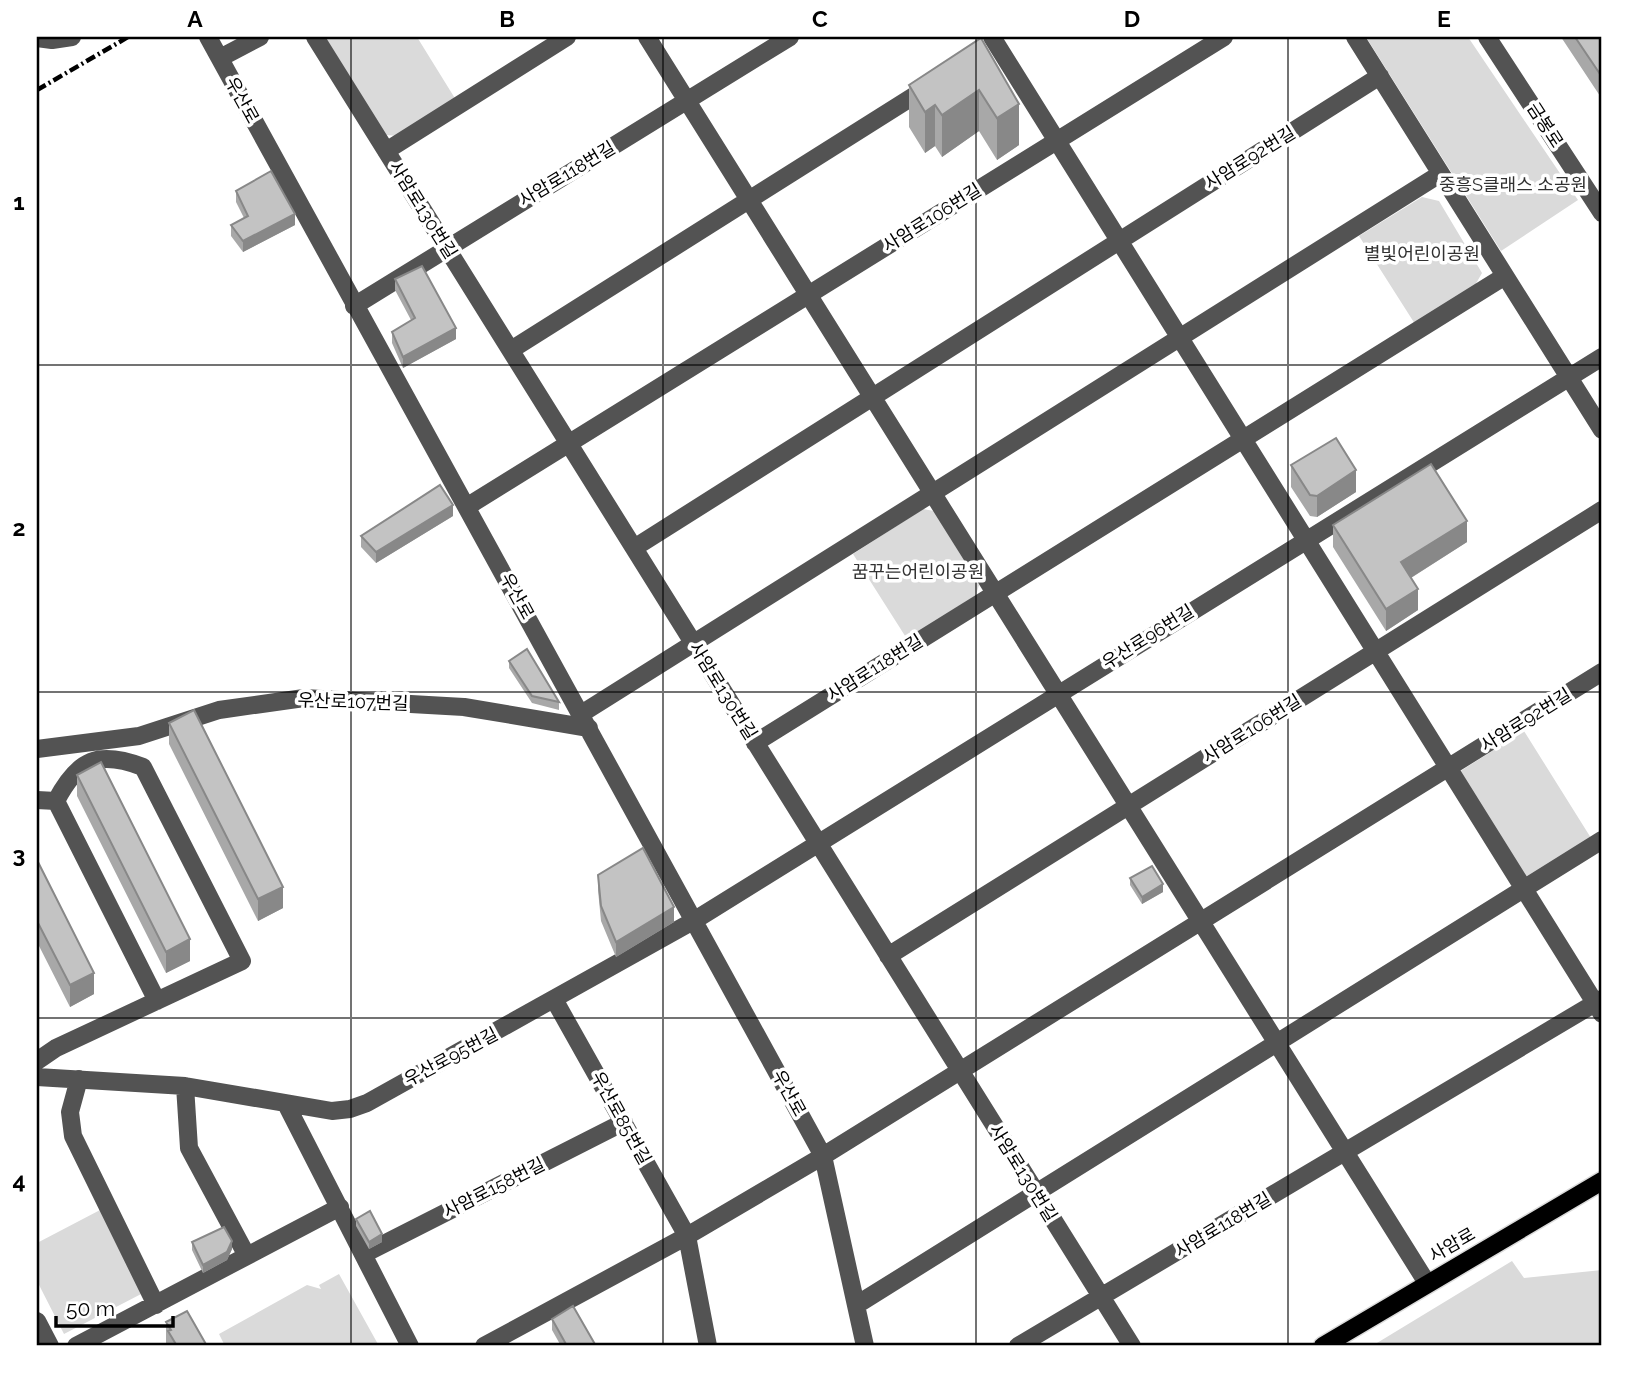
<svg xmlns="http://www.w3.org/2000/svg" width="1639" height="1383" viewBox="0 0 1639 1383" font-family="Raleway,'Noto Sans KR',sans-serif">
  <rect width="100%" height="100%" fill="#fff"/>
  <path fill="#dadada" d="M 325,37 L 417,37 L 456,100 L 398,136 L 386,135 Z
    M 1366,37 L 1468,37 L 1578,200 L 1501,251 Z
    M 1422,197 L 1439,201 L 1482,273 L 1474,287 L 1415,324 L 1359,236 Z
    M 923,509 L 934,511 L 979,585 L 976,595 L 907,639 L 853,554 Z
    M 1524,731 L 1591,838 L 1526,878 L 1459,772 Z
    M 102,1209 L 145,1292 L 64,1334 L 37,1281 L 37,1243 Z
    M 1512,1261 L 1524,1278 L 1602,1270 L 1602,1346 L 1372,1346 Z
    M 339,1274 L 379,1346 L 225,1346 L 219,1334 L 307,1285 L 321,1289 L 319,1285 Z"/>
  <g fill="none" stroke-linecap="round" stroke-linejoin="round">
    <defs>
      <path id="major" d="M 1323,1346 L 1602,1181"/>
    </defs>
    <use href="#major" stroke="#dbdbdb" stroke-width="21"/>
    <path stroke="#535353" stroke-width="18" d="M 208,37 L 823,1156 L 865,1346
      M 315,37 L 1132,1346
      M 647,37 L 1427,1283
      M 992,37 L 1602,1014
      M 1355,37 L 1602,430
      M 1487,37 L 1602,213
      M 37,38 L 52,40 L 72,37
      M 220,58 L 260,37
      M 386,151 L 567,37
      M 354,306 L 790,37
      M 511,350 L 928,87
      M 468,506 L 1224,37
      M 634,548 L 1380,76
      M 581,714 L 1440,174
      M 755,743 L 1505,276
      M 37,749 L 139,736 L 219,710 L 304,698 L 464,707 L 589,728
      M 37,800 L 56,801 L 157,1001
      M 888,956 L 1602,510
      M 555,1001 L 687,1236 L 708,1346
      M 37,1061 L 56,1048 L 242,961 L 143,767 C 98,750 78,759 56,801
      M 37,1077 L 185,1086 L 332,1111 L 350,1109 L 367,1103 L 695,920 L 1602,357
      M 79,1079 L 70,1112 L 73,1136 L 156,1305
      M 185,1086 L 189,1148 L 247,1256
      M 286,1104 L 410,1346
      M 364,1254 L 624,1122
      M 858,1304 L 1602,840
      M 37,1321 L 50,1346
      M 76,1346 L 340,1207
      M 484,1346 L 687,1236 L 823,1156 L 1602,672
      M 1018,1346 L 1602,999"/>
    <use href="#major" stroke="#000" stroke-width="18"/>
    <path stroke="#000" stroke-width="4.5" stroke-dasharray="10 3.5 2 3.5" stroke-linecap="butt" d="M 37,90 L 128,37"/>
  </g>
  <path fill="#a8a8a8" d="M 1561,37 L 1602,37 L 1602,99 Z
    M 981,38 L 1019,145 L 997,160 L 979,131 L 942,157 L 935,146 L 925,153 L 909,127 L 909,85 Z
    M 236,191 L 295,225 L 243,252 L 231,236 L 231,225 L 244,218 L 236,202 Z
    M 395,279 L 456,339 L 403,368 L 392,343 L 392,332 L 411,320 L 395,290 Z
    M 1291,465 L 1356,492 L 1317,517 L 1310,516 L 1291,487 Z
    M 453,516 L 376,563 L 361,547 L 361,536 Z
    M 1333,525 L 1467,542 L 1411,578 L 1418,610 L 1386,631 L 1333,547 Z
    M 509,661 L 559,702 L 559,710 L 532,703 L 509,668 Z
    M 169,723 L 283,908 L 258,921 L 169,744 Z
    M 77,775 L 190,961 L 166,973 L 77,796 Z
    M 37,860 L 94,994 L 70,1007 L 37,942 Z
    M 598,875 L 674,922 L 616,957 L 601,921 L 598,890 Z
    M 1130,878 L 1163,892 L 1142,904 L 1130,885 Z
    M 356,1219 L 382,1242 L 369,1249 L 356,1226 Z
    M 192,1242 L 232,1249 L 227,1260 L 203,1273 L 192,1250 Z
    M 552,1319 L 596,1346 L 561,1346 L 552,1330 Z
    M 166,1322 L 207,1346 L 168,1346 L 166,1344 Z"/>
  <path fill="#888" d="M 979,90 L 979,131 L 942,157 L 942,115 Z
    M 1019,104 L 1019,145 L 997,160 L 997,118 Z
    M 935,105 L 935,146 L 925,153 L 925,112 Z
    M 295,214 L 295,225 L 243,252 L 243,241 Z
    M 456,328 L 456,339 L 403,368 L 403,357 Z
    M 1356,470 L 1356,492 L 1317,517 L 1317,496 Z
    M 453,505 L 453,516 L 376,563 L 376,552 Z
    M 1467,521 L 1467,542 L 1401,584 L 1401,562 Z
    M 1418,589 L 1418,610 L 1386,631 L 1386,609 Z
    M 1163,884 L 1163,892 L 1142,904 L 1142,897 Z
    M 283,887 L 283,908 L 258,921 L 258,899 Z
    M 674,907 L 674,922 L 616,957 L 616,942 Z
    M 190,939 L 190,961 L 166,973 L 166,952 Z
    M 94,973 L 94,994 L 70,1007 L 70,985 Z
    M 382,1234 L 382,1242 L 369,1249 L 369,1242 Z
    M 232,1241 L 232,1249 L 227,1260 L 203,1273 L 203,1265 Z"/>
  <path fill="#c3c3c3" stroke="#888" stroke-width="2" d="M 1575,37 L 1602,37 L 1602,77 Z
    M 981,38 L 1019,104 L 997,118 L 979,90 L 942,115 L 935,105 L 925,112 L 909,85 Z
    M 271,171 L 295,214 L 243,241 L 231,225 L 248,216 L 236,191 Z
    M 422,266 L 456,328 L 403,357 L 392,332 L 415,318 L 395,279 Z
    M 1336,438 L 1356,470 L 1317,496 L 1310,495 L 1291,465 Z
    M 1431,464 L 1467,521 L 1401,562 L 1418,589 L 1386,609 L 1333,525 Z
    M 440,485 L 453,505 L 376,552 L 361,536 Z
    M 527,649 L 559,702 L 532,696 L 509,661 Z
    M 194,710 L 283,887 L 258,899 L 169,723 Z
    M 101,762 L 190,939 L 166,952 L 77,775 Z
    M 643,848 L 674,907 L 616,942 L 601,906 L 598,875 Z
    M 37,860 L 94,973 L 70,985 L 37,921 Z
    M 1152,866 L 1163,884 L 1142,897 L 1130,878 Z
    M 370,1211 L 382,1234 L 369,1242 L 356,1219 Z
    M 224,1227 L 232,1241 L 227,1252 L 203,1265 L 192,1242 Z
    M 573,1306 L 596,1346 L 567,1346 L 552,1319 Z
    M 187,1311 L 207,1346 L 177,1346 L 168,1331 L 171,1330 L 166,1322 Z"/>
  <path fill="none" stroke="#000" stroke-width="2" stroke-opacity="0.55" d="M 351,37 L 351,1346M 663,37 L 663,1346M 976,37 L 976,1346M 1288,37 L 1288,1346M 37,365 L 1602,365M 37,692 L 1602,692M 37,1018 L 1602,1018"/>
  <g text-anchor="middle" stroke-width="7" stroke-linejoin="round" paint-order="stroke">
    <g font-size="18" fill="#000" stroke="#fff">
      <text transform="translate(242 100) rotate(61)" y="6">우산로</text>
      <text transform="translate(1545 125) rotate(57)" y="6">금봉로</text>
      <text transform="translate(1250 158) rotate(-32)" y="6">사암로92번길</text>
      <text transform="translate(567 174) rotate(-31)" y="6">사암로118번길</text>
      <text transform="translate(423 210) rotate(58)" y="6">사암로130번길</text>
      <text transform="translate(932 218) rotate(-32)" y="6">사암로106번길</text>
      <text transform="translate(517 596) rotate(61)" y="6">우산로</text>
      <text transform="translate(1148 637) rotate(-32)" y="6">우산로96번길</text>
      <text transform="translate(875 668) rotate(-32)" y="6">사암로118번길</text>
      <text transform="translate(723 691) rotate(58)" y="6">사암로130번길</text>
      <text transform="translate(353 702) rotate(2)" y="6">우산로107번길</text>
      <text transform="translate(1526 720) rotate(-32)" y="6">사암로92번길</text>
      <text transform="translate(1252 729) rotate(-32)" y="6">사암로106번길</text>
      <text transform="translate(451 1057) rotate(-28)" y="6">우산로95번길</text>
      <text transform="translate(789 1093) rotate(61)" y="6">우산로</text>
      <text transform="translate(621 1118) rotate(61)" y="6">우산로85번길</text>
      <text transform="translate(1023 1173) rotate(58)" y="6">사암로130번길</text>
      <text transform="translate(494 1188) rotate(-27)" y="6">사암로158번길</text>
      <text transform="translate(1223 1225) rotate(-31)" y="6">사암로118번길</text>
      <text transform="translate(1452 1245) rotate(-30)" y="6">사암로</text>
    </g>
    <g font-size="18" fill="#313131" stroke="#fff">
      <text x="1513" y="191">중흥S클래스 소공원</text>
      <text x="1422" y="260">별빛어린이공원</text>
      <text x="918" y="578">꿈꾸는어린이공원</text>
    </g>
  </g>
  <rect width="1639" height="1383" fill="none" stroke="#ffffff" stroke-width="77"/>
  <path d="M56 1316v10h117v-10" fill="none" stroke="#000000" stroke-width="3.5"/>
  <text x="66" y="1316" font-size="21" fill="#000000" stroke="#ffffff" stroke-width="5" paint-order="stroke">50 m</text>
  <rect x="38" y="38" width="1562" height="1306" fill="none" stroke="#000" stroke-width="2.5"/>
  <g font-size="23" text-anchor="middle" font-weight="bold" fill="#000">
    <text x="195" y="27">A</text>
    <text x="507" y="27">B</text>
    <text x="820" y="27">C</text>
    <text x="1132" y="27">D</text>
    <text x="1444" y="27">E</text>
    <text x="19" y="210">1</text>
    <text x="19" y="536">2</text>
    <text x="19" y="863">3</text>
    <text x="19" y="1189">4</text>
  </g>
</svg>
